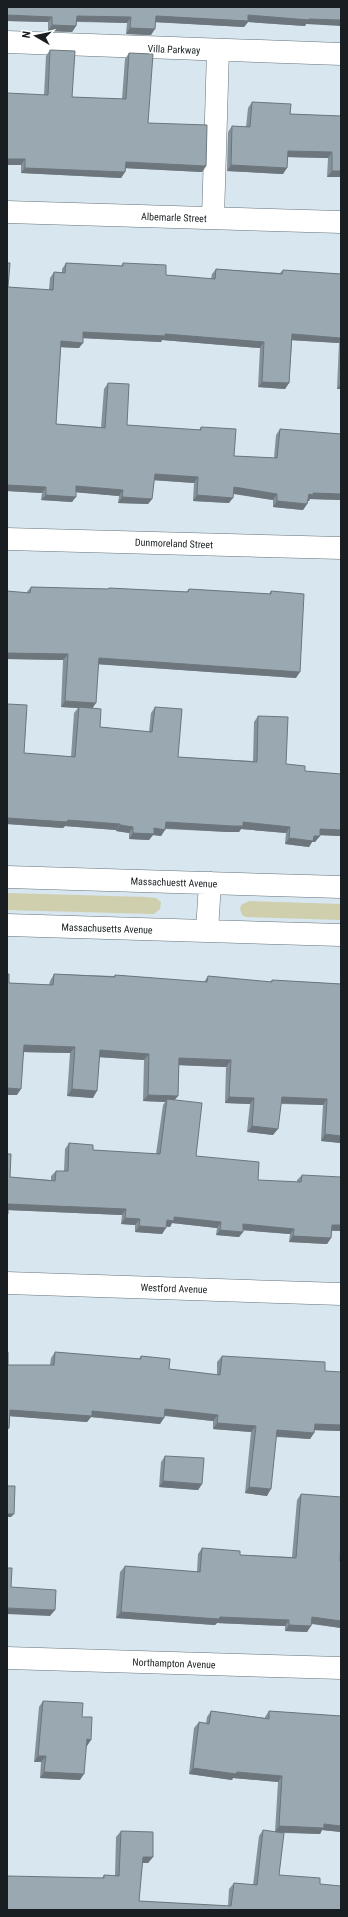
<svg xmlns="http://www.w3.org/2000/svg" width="348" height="1917" viewBox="0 0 348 1917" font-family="'Roboto Condensed',sans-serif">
  <rect width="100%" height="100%" fill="#d7e6ef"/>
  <path fill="#cfcfad" d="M 7,893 L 146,897 L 156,898 L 161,902 L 160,909 L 154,914 L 7,910 Z
    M 249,901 L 341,904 L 341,920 L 246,917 L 242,915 L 240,909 L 241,905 Z"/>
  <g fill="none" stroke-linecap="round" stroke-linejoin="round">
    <defs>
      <path id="minor" d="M 7,42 L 341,54
        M 7,212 L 341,222
        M 213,218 L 218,50
        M 7,539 L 341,548
        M 7,877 L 341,887
        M 7,925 L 341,935
        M 207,931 L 210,883
        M 7,1283 L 341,1294
        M 7,1658 L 341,1668"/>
    </defs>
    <use href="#minor" stroke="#65737b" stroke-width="23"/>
    <use href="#minor" stroke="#fff" stroke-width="22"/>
  </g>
  <path fill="#849198" d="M 7,7 L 306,24 L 305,26 L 248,22 L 244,27 L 156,22 L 151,35 L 126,34 L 127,23 L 77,22 L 76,26 L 72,32 L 48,31 L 48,22 L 7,21 Z
    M 50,50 L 72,97 L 122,99 L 125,59 L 129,53 L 148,123 L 206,166 L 202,172 L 126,168 L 125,172 L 121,178 L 21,173 L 21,165 L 44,95 L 46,56 Z
    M 252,102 L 290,114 L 341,116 L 341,177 L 327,177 L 328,158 L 288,157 L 283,174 L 227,171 L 228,132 L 232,126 L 246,127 L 248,108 Z
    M 7,263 L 8,287 L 49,290 L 50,278 L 54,272 L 62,272 L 62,269 L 66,263 L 121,266 L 123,263 L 166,275 L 211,279 L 212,274 L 216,269 L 280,273 L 283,270 L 341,274 L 341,389 L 337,389 L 339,343 L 292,340 L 289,383 L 285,389 L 258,387 L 260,348 L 162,340 L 161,342 L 83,338 L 79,348 L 61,347 L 56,424 L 101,427 L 104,389 L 108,383 L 127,425 L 199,430 L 201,427 L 234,456 L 274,458 L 276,435 L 280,429 L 341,434 L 341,500 L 310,499 L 309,501 L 308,500 L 307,504 L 303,510 L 273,507 L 273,500 L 233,494 L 229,503 L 193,501 L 194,483 L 154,480 L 152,499 L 148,504 L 118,503 L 119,496 L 76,492 L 72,502 L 41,500 L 42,493 L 7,491 Z
    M 31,587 L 108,589 L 109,588 L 186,592 L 189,589 L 269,594 L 271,591 L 296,678 L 98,664 L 92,708 L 100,727 L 149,732 L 151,713 L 155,707 L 178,757 L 253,761 L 254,722 L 258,716 L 286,764 L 305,771 L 341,836 L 320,835 L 315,842 L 312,842 L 309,847 L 285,844 L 286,833 L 241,829 L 239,832 L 228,832 L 165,829 L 161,836 L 153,835 L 149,840 L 129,839 L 129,833 L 116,831 L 116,830 L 65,826 L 63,828 L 7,824 L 7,704 L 24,753 L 71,757 L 74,713 L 78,708 L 61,707 L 63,660 L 7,659 L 7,591 L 26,593 Z
    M 7,974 L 9,983 L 49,985 L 50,981 L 54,974 L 114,976 L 115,975 L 204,982 L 208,976 L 270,982 L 272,980 L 341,984 L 341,1143 L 321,1141 L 323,1105 L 281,1104 L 273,1135 L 247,1132 L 250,1104 L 225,1103 L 226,1067 L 179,1065 L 178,1096 L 174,1100 L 196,1156 L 258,1180 L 297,1182 L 297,1180 L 302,1175 L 341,1231 L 331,1231 L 331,1238 L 327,1244 L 289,1242 L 290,1234 L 243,1230 L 243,1232 L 239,1237 L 216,1235 L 217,1228 L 172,1223 L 170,1227 L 166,1226 L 162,1234 L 135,1232 L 135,1225 L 121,1224 L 122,1215 L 8,1210 L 8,1214 L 7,1216 L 7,1154 L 10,1177 L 51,1180 L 51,1176 L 56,1171 L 64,1171 L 65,1149 L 69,1143 L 93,1150 L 156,1154 L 163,1105 L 165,1102 L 143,1101 L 144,1060 L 100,1057 L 93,1098 L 67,1096 L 70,1053 L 24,1052 L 17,1095 L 7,1095 Z
    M 7,1352 L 8,1365 L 50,1365 L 51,1358 L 55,1352 L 139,1359 L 141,1356 L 169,1369 L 217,1375 L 217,1362 L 222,1356 L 325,1371 L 341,1431 L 314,1430 L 314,1433 L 310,1439 L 276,1437 L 267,1496 L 245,1493 L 251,1432 L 213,1429 L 213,1421 L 164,1416 L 160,1424 L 91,1417 L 87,1422 L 10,1416 L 9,1428 L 7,1431 Z
    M 165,1456 L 202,1484 L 198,1490 L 159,1487 L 161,1462 Z
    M 301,1494 L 340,1561 L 341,1628 L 311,1624 L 307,1632 L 285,1631 L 285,1626 L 217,1623 L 215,1625 L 116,1618 L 120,1572 L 125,1566 L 197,1572 L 198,1554 L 202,1548 L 240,1555 L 292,1557 L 297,1500 Z
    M 43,1701 L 82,1717 L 87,1746 L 86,1746 L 80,1780 L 40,1778 L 41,1762 L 34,1762 L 39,1707 Z
    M 211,1711 L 265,1718 L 265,1717 L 269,1711 L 341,1716 L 341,1832 L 322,1830 L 320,1834 L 284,1833 L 279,1875 L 320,1884 L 341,1910 L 7,1910 L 102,1878 L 104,1875 L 115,1876 L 116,1837 L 121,1831 L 153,1857 L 148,1863 L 142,1863 L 139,1901 L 228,1906 L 229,1889 L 234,1883 L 253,1885 L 259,1836 L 263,1830 L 275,1832 L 278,1782 L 233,1778 L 232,1780 L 189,1774 L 194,1728 L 199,1722 L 206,1723 L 207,1717 Z"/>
  <path fill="#6c767c" d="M 7,15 L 52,17 L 48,22 L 7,21 Z
    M 248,15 L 341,20 L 341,26 L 306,24 L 305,26 L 248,22 L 244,27 L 152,22 L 156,16 Z
    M 77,16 L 131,17 L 127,23 L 73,21 Z
    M 52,25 L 76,26 L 72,32 L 48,31 Z
    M 130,28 L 155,29 L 151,35 L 126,34 Z
    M 288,151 L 332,152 L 328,158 L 284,157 Z
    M 7,159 L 25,159 L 21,165 L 7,165 Z
    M 126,162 L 206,166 L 202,172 L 122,168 Z
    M 231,165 L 287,168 L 283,174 L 227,171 Z
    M 25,168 L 125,172 L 121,178 L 21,173 Z
    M 332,171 L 341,171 L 341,177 L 327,177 Z
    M 83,332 L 165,334 L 264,342 L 260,348 L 162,340 L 161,342 L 79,338 Z
    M 292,334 L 341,338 L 341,340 L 339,343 L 288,340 Z
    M 61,341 L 83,343 L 79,348 L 57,347 Z
    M 262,382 L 289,383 L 285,389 L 258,387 Z
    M 341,384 L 341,389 L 337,389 Z
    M 155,474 L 198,477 L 194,483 L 151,480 Z
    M 7,485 L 46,487 L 42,493 L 7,491 Z
    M 76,486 L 123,490 L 119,496 L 72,492 Z
    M 234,487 L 277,494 L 273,500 L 230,493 Z
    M 313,493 L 341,494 L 341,500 L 310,499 L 309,501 L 304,500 L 309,494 Z
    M 46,495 L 76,497 L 72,502 L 41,500 Z
    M 197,495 L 233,498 L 229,503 L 193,501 Z
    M 122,497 L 152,499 L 148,504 L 118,503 Z
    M 277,501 L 307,504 L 303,510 L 273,507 Z
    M 7,653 L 68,654 L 63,660 L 7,659 Z
    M 99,658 L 300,672 L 296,678 L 94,664 Z
    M 65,701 L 96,703 L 92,709 L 61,707 Z
    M 7,818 L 68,820 L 120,824 L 116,830 L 65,826 L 63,828 L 7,824 Z
    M 166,822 L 243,822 L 290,827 L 286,833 L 241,829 L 239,832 L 228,832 L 162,828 Z
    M 120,825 L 133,827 L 129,833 L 116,831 Z
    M 154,828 L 165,830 L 161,836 L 153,835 L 149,840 L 129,839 L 133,833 Z
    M 320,829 L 341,830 L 341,836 L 316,835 Z
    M 314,836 L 320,836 L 315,842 L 312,842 L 309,847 L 285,844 L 289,838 Z
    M 24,1045 L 75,1047 L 70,1053 L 20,1052 Z
    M 100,1050 L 149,1054 L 144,1060 L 96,1057 Z
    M 179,1058 L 231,1060 L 226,1067 L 174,1065 Z
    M 7,1088 L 21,1089 L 17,1095 L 7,1095 Z
    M 72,1089 L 97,1091 L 93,1098 L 67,1096 Z
    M 148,1095 L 178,1096 L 173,1102 L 167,1099 L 165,1102 L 143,1101 Z
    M 229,1097 L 254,1098 L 250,1104 L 225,1103 Z
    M 282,1097 L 327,1099 L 323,1105 L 277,1103 Z
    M 252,1126 L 278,1129 L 273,1135 L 247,1132 Z
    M 325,1134 L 341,1136 L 341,1143 L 321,1141 Z
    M 8,1204 L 126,1209 L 122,1215 L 7,1210 Z
    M 174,1217 L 221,1222 L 217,1228 L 172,1223 L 170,1227 L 163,1226 L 167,1220 Z
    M 125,1218 L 140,1219 L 135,1225 L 121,1224 Z
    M 243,1224 L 294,1229 L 290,1234 L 239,1230 Z
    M 332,1225 L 341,1225 L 341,1231 L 327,1230 Z
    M 139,1226 L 166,1228 L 162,1234 L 135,1232 Z
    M 220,1230 L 243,1232 L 239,1237 L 216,1235 Z
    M 293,1236 L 331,1238 L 327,1244 L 289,1242 Z
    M 165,1409 L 218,1415 L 213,1421 L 160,1415 Z
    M 10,1410 L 92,1411 L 164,1418 L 160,1424 L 91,1417 L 87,1422 L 7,1416 Z
    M 217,1423 L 256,1426 L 251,1432 L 213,1429 Z
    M 315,1424 L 341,1425 L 341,1431 L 310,1430 Z
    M 277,1430 L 314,1433 L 310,1439 L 273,1436 Z
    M 163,1481 L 202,1484 L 198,1490 L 159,1487 Z
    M 249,1487 L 271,1489 L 267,1496 L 245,1493 Z
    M 7,1514 L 14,1514 L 11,1517 L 7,1517 Z
    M 7,1608 L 55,1610 L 50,1616 L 7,1614 Z
    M 121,1612 L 220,1617 L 289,1620 L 285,1626 L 217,1623 L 215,1625 L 116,1618 Z
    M 312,1617 L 341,1621 L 341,1628 L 308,1623 Z
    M 289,1625 L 311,1626 L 307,1632 L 285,1631 Z
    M 87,1739 L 91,1740 L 87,1746 L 82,1745 Z
    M 38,1756 L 46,1756 L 41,1762 L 34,1762 Z
    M 193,1768 L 282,1776 L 278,1782 L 233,1778 L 232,1780 L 189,1774 Z
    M 44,1772 L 84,1774 L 80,1780 L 40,1778 Z
    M 324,1824 L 341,1826 L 341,1832 L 322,1830 L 320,1834 L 275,1832 L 279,1826 Z
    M 143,1857 L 153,1857 L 148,1863 L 138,1863 Z"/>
  <path fill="#9aa9b1" stroke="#6c767c" d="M 7,7 L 341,7 L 341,20 L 309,19 L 309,20 L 248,15 L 248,21 L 156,16 L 155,29 L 130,28 L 131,17 L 77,16 L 76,26 L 52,25 L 52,17 L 7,15 Z
    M 50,50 L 75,51 L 72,97 L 126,99 L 129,53 L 153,54 L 148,123 L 207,125 L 206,166 L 126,162 L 125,172 L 25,168 L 25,159 L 7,159 L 7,93 L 48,95 Z
    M 252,102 L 291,104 L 290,114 L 341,116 L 341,171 L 332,171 L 332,152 L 288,151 L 287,168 L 231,165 L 232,126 L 250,127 Z
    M 7,263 L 10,263 L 8,287 L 53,290 L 54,272 L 65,273 L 66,263 L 123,266 L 123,263 L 166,265 L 166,275 L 215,279 L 216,269 L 282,274 L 283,270 L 341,274 L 341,338 L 292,334 L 289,383 L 262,382 L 264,342 L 165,334 L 165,336 L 83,332 L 83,343 L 61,341 L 56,424 L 105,428 L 108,383 L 129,384 L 127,425 L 201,430 L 201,427 L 236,429 L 234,456 L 277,458 L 280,429 L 341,434 L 341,494 L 313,493 L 313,495 L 309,494 L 307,504 L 277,501 L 277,494 L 234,487 L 233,498 L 197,495 L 198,477 L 155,474 L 152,499 L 122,497 L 123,490 L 76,486 L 76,497 L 46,495 L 46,487 L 7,485 Z
    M 31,587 L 108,589 L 109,588 L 188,592 L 189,589 L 271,594 L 271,591 L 304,594 L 300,672 L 99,658 L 96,703 L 65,701 L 68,654 L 7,653 L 7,591 L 30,593 Z
    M 7,704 L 27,705 L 24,753 L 75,757 L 79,707 L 101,709 L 100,727 L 152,732 L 155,707 L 182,709 L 178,757 L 257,762 L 258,716 L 288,717 L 286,764 L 305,766 L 305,771 L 341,774 L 341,830 L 320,829 L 320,836 L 314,836 L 313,841 L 289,838 L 290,827 L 243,822 L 243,826 L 232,826 L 166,822 L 165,830 L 154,828 L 154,834 L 133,833 L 133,827 L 120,825 L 120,824 L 68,820 L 67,822 L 7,818 Z
    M 7,974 L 9,974 L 9,983 L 53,985 L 54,974 L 115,977 L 115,975 L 207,982 L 208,976 L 272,982 L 272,980 L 341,984 L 341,1136 L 325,1134 L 327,1099 L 282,1097 L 278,1129 L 252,1126 L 254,1098 L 229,1097 L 231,1060 L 179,1058 L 178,1096 L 148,1095 L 149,1054 L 100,1050 L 97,1091 L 72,1089 L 75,1047 L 24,1045 L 21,1089 L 7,1088 Z
    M 167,1099 L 202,1103 L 196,1156 L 259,1162 L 258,1180 L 301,1182 L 302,1175 L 341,1177 L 341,1225 L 332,1225 L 331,1238 L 293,1236 L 294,1229 L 243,1224 L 243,1232 L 220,1230 L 221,1222 L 174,1217 L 174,1221 L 167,1220 L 166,1228 L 139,1226 L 140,1219 L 125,1218 L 126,1209 L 8,1204 L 8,1214 L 7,1214 L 7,1154 L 11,1154 L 10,1177 L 55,1181 L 56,1171 L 68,1171 L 69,1143 L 93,1145 L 93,1150 L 160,1154 Z
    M 7,1352 L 8,1352 L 8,1365 L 54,1365 L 55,1352 L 141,1359 L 141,1356 L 170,1359 L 169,1369 L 220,1375 L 222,1356 L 325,1362 L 325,1371 L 341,1372 L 341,1425 L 315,1424 L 314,1433 L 277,1430 L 271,1489 L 249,1487 L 256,1426 L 217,1423 L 218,1415 L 165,1409 L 164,1418 L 92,1411 L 92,1416 L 10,1410 L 9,1428 L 7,1428 Z
    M 165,1456 L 204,1458 L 202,1484 L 163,1481 Z
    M 7,1486 L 15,1486 L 14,1514 L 7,1514 Z
    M 301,1494 L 341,1497 L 341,1540 L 340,1561 L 341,1561 L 341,1621 L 312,1617 L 311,1626 L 289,1625 L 289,1620 L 220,1617 L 219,1619 L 121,1612 L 125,1566 L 200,1572 L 202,1548 L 240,1551 L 240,1555 L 296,1558 Z
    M 7,1568 L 12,1568 L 11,1587 L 56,1590 L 55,1610 L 7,1608 Z
    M 43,1701 L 83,1703 L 82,1717 L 92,1717 L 91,1740 L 87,1739 L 84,1774 L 44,1772 L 46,1756 L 38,1756 Z
    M 211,1711 L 269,1719 L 269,1711 L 341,1716 L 341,1826 L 324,1824 L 324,1828 L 279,1826 L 282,1776 L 237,1772 L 236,1774 L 193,1768 L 199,1722 L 209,1724 Z
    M 263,1830 L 284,1833 L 279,1875 L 320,1878 L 320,1884 L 341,1886 L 341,1910 L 7,1910 L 7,1876 L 104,1878 L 104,1875 L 119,1876 L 121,1831 L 153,1832 L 153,1857 L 143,1857 L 139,1901 L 231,1906 L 234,1883 L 257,1885 Z"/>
  <g text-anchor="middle" stroke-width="3" stroke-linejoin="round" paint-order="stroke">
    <g font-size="10" fill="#181e21" stroke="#fff">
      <text transform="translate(174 49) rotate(2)" y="4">Villa Parkway</text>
      <text transform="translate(174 217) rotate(2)" y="4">Albemarle Street</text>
      <text transform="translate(174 543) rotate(2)" y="4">Dunmoreland Street</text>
      <text transform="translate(174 882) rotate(2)" y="4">Massachuestt Avenue</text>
      <text transform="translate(107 928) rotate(2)" y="4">Massachusetts Avenue</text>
      <text transform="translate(174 1288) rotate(2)" y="4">Westford Avenue</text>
      <text transform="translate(174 1663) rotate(2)" y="4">Northampton Avenue</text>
    </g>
  </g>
  <rect width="348" height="1917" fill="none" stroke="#181e21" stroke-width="16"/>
  <g transform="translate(36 36) rotate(279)" stroke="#ffffff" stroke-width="3" paint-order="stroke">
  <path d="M0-3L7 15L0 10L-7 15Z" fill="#181e21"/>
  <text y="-6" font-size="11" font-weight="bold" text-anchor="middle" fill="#181e21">N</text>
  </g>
</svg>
